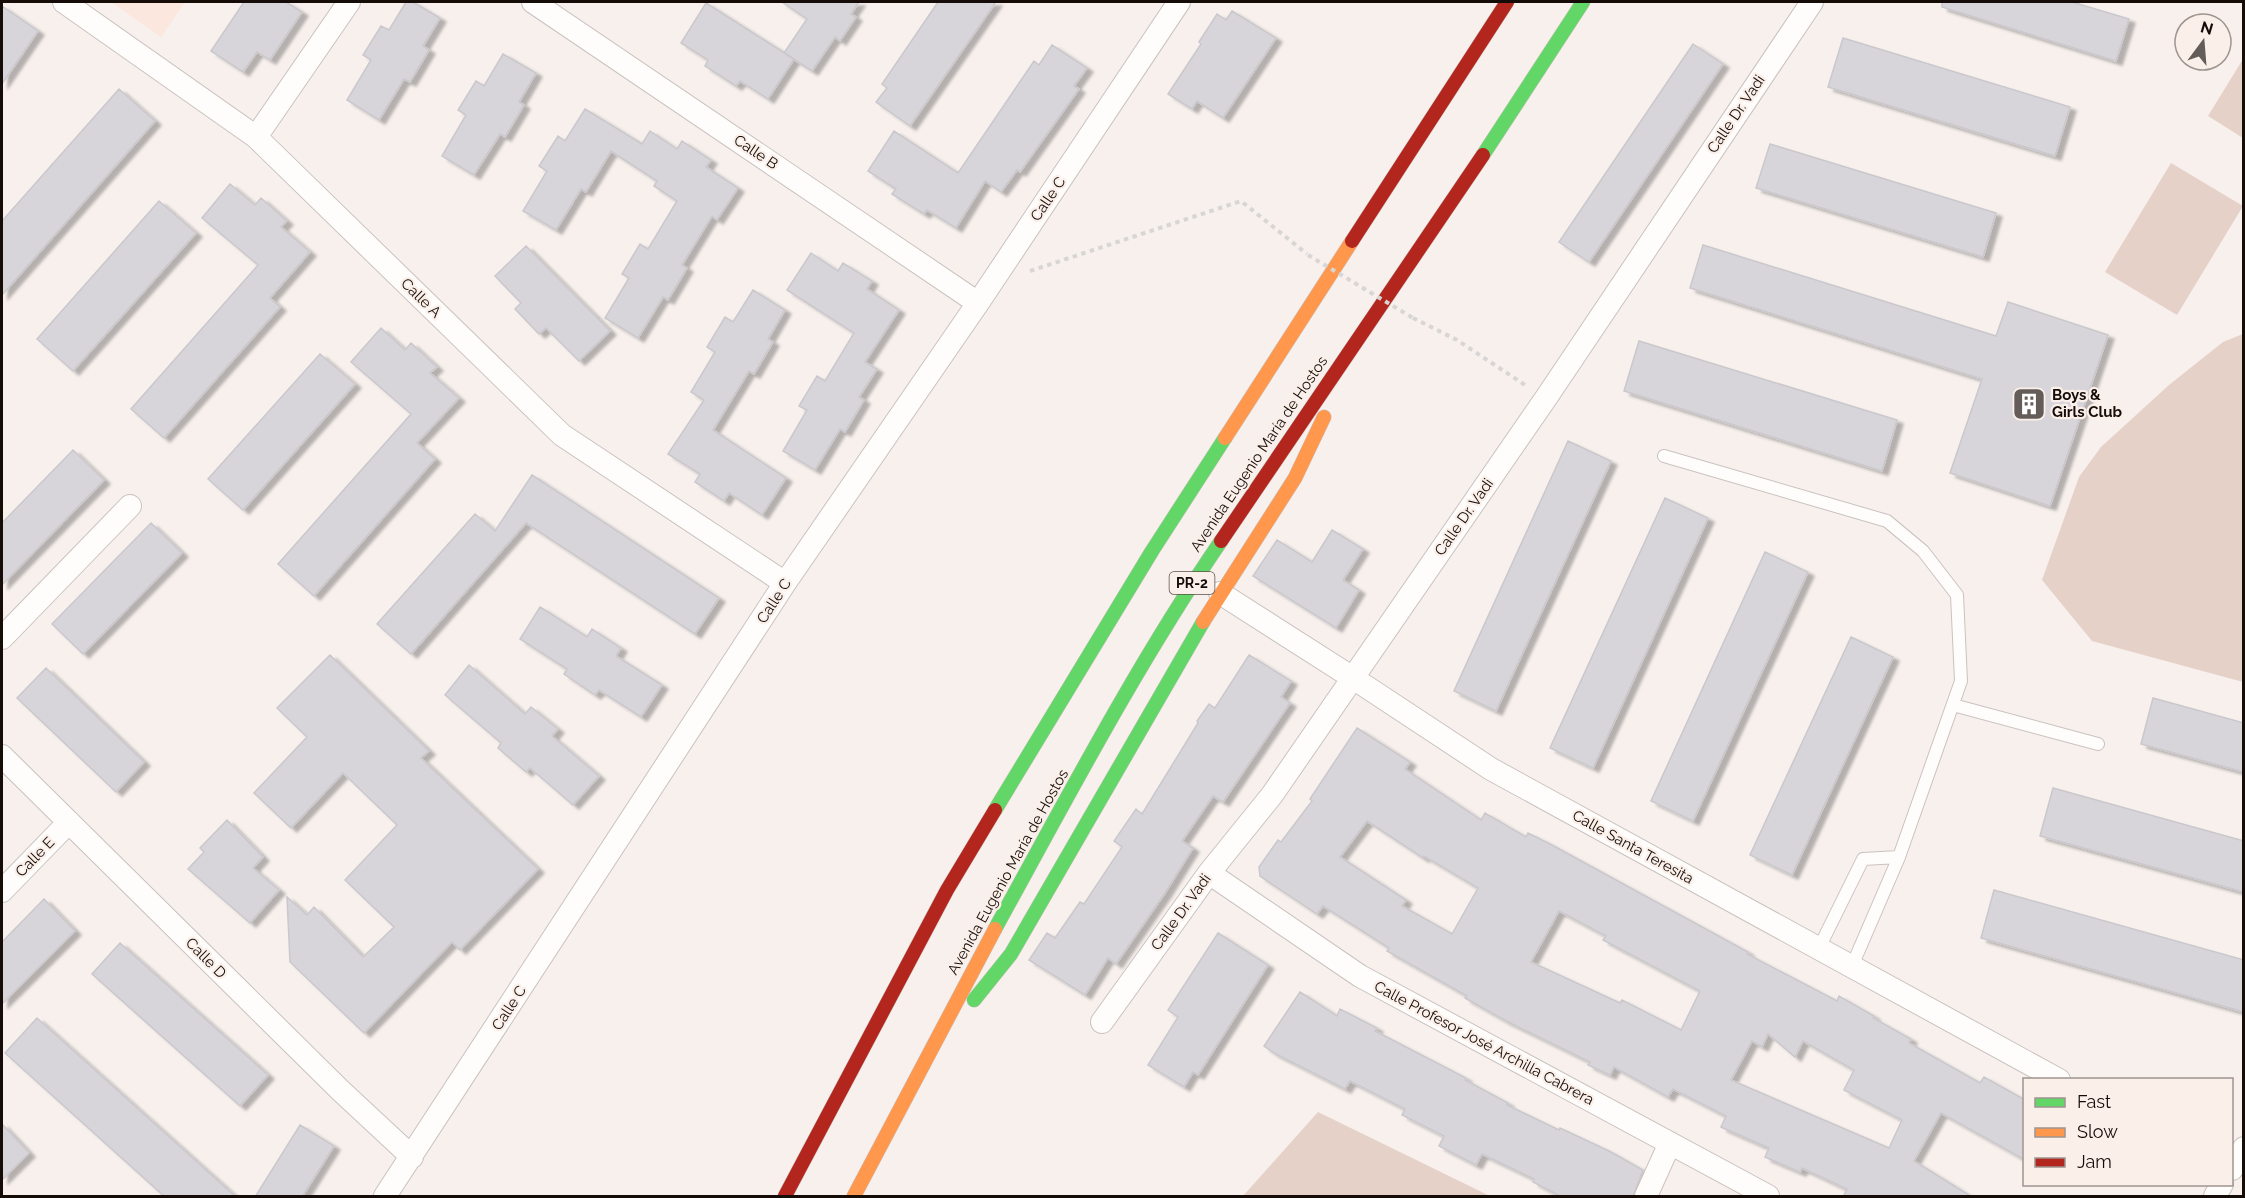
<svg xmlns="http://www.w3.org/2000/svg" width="2245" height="1198" viewBox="0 0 2245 1198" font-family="Raleway,sans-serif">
  <defs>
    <filter id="shadow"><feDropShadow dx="6" dy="4" stdDeviation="1.5" flood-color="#0004"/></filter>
  </defs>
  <rect width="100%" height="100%" fill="#f7f0ed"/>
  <path fill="#fbe7de" d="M 111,2 L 185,2 L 161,37 Z"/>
  <path fill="#e6d1c8" d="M 2243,59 L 2243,138 L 2208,116 Z
    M 2171,163 L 2243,206 L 2177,315 L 2105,272 Z
    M 2243,334 L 2243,682 L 2092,641 L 2042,580 L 2079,477 L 2101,447 L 2169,385 L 2223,342 Z
    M 1318,1112 L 1490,1196 L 1243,1196 Z"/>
  <path fill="#d7d5d9" stroke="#cac8cc" stroke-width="1.5" fill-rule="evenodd" filter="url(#shadow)" d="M 244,2 L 286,2 L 302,12 L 270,60 L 257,52 L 243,72 L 211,51 Z
    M 406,2 L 413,2 L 440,18 L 423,46 L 429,50 L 410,82 L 404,79 L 379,120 L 347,100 L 371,60 L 363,55 L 381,26 L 389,30 Z
    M 782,2 L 859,2 L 851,14 L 856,17 L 840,41 L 835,37 L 812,71 L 784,53 L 807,19 Z
    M 938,2 L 996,2 L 910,126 L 876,102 L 887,88 L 882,84 Z
    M 1942,2 L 2072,2 L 2129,19 L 2116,61 L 1942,7 Z
    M 706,3 L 794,59 L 768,99 L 740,81 L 736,86 L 705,66 L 708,60 L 681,43 Z
    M 2,6 L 38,31 L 2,84 Z
    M 1232,11 L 1276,38 L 1223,118 L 1197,101 L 1192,109 L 1168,94 L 1201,44 L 1199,42 L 1217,14 L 1226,20 Z
    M 1843,38 L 2070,107 L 2055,156 L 1828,87 Z
    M 1693,44 L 1723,64 L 1589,262 L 1559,242 Z
    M 1052,45 L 1087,68 L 1074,86 L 1079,89 L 1020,172 L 1017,170 L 1001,192 L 985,181 L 956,228 L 927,210 L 924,214 L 892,194 L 896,189 L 868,171 L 894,131 L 958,173 L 1034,61 L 1039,65 Z
    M 503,54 L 536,73 L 519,102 L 524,105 L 505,137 L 500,134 L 474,175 L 442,156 L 466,115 L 458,110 L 476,81 L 484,86 Z
    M 119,89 L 155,121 L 2,295 L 2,221 Z
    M 585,109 L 642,144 L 650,131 L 677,149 L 682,141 L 711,160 L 706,167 L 738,188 L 717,220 L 712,216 L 682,265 L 687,268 L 668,300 L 663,297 L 638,338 L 605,318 L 629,278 L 622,274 L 640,244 L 648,249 L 677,201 L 654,186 L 657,181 L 611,151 L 586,192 L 581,189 L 556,230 L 523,211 L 547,171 L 539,166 L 558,136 L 565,141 Z
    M 1770,144 L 1996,213 L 1983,257 L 1756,188 Z
    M 230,184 L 255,205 L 261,198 L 287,221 L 281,227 L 310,252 L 270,298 L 280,307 L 164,438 L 131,409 L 258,265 L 202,218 Z
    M 159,201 L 196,233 L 73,371 L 37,339 Z
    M 1703,245 L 1996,336 L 2008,302 L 2108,335 L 2050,506 L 1950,473 L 1982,379 L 1690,288 Z
    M 526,246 L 610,331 L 579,361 L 546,328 L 539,334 L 515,309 L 521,303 L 495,276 Z
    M 811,253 L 838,271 L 843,263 L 872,281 L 867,289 L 899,310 L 865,362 L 877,369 L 859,397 L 864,400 L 845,432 L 840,429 L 815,470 L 783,451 L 807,410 L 799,406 L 817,376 L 825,381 L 854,333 L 787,290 Z
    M 753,290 L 785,310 L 768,339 L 773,342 L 754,374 L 749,371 L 713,430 L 786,478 L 762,515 L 729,493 L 724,501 L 695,482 L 700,474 L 668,454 L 704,400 L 691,392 L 715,352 L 707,347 L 725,317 L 733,322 Z
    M 381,328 L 405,350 L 411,343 L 437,367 L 430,373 L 459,398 L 417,443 L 435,459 L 314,596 L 278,564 L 411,414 L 351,362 Z
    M 1639,341 L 1897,420 L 1882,471 L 1624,391 Z
    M 320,354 L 355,384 L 243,510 L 208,479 Z
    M 1568,441 L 1611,461 L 1496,711 L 1454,691 Z
    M 73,450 L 104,480 L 2,585 L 2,523 Z
    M 532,475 L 719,598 L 695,634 L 526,523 L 411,654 L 377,624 L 475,514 L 495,531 Z
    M 1665,498 L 1708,518 L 1593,768 L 1550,748 Z
    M 151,523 L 182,553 L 83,654 L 52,624 Z
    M 1332,530 L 1363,549 L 1343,580 L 1359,590 L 1336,628 L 1253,576 L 1277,540 L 1312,562 Z
    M 1765,552 L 1808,572 L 1693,821 L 1651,801 Z
    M 540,607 L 587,637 L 592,629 L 621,648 L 616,656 L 662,685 L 641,717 L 599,690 L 595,695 L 564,674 L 567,669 L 520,639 Z
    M 1851,637 L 1893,657 L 1792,875 L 1750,855 Z
    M 330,655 L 429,751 L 421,758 L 538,869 L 460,950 L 452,942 L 364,1033 L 290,962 L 287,897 L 307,915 L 314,907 L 363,957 L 394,927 L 345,880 L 397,825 L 343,773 L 291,828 L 254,793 L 307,737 L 277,708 Z
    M 1249,655 L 1291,681 L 1281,697 L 1290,703 L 1223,802 L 1213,796 L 1182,841 L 1193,848 L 1165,893 L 1116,964 L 1108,958 L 1085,995 L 1029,960 L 1047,933 L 1055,938 L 1080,902 L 1084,904 L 1122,847 L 1114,841 L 1136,809 L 1142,814 L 1198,723 L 1197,721 L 1209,704 L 1215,708 Z
    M 469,665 L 525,714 L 531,707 L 558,729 L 552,736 L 599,776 L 573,805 L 530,768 L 526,772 L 498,748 L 501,743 L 445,695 Z
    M 46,668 L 144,762 L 116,792 L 17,698 Z
    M 2153,698 L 2244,723 L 2244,772 L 2141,744 Z
    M 1357,728 L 1410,762 L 1405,769 L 1481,820 L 1485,813 L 1526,837 L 1528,833 L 1550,844 L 1748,952 L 1747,954 L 1837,1001 L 1839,996 L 1874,1016 L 1873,1018 L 1911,1039 L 1909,1043 L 1980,1083 L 1984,1077 L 2025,1100 L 2025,1160 L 1941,1113 L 1914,1161 L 1972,1197 L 1843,1197 L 1847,1189 L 1802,1168 L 1800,1172 L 1765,1157 L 1769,1148 L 1721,1127 L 1726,1116 L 1673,1089 L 1668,1097 L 1614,1067 L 1610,1075 L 1588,1065 L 1590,1062 L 1506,1021 L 1465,998 L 1467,996 L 1387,951 L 1389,948 L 1323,906 L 1317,914 L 1260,876 L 1259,867 L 1278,840 L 1281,842 L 1312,801 L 1310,799 ZM 1367,821 L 1423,858 L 1424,856 L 1478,888 L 1452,934 L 1402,906 L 1406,900 L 1340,857 ZM 1559,911 L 1606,936 L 1603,940 L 1700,991 L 1681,1030 L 1622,1000 L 1620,1003 L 1531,962 ZM 1768,1034 L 1795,1057 L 1803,1041 L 1854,1070 L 1844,1090 L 1902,1120 L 1889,1148 L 1731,1080 L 1752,1041 L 1762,1047 Z
    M 2053,788 L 2244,841 L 2244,892 L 2040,836 Z
    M 227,820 L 263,857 L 253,868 L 279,890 L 250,923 L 188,869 L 204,852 L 200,848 Z
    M 1994,890 L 2244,960 L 2244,1012 L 1981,938 Z
    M 44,899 L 75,931 L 2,1004 L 2,942 Z
    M 1218,933 L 1268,965 L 1198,1075 L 1193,1072 L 1184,1087 L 1148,1065 L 1178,1017 L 1168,1010 Z
    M 120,943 L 268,1075 L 240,1106 L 92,974 Z
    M 1300,992 L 1337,1016 L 1340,1009 L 1377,1028 L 1375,1031 L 1466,1078 L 1465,1080 L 1508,1103 L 1507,1105 L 1559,1130 L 1560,1128 L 1609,1151 L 1643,1170 L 1633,1197 L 1562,1197 L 1533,1182 L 1534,1179 L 1482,1154 L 1476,1165 L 1439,1146 L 1444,1136 L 1402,1115 L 1405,1109 L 1350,1081 L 1345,1089 L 1274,1053 L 1264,1046 Z
    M 37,1018 L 236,1197 L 165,1197 L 5,1053 Z
    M 2,1124 L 29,1153 L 2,1180 Z
    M 300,1125 L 334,1146 L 302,1197 L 255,1197 Z"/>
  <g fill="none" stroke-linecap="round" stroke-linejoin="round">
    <defs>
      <path id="lane" d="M 1664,456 L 1887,521 L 1923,551 L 1957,595 L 1961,681 L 1899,857 L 1852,966
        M 1953,705 L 2098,744
        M 1819,948 L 1863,859 L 1899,857"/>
      <path id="street" d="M 64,2 L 256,137 L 562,435 L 785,583
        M 533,2 L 978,303
        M 256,137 L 349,2
        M 1220,593 L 1353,678 L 1491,769 L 2059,1080
        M 2,638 L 130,506
        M 2,756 L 340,1090 L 412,1157
        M 1209,873 L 1360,976 L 1768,1196
        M 2,891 L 69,822
        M 1102,1022 L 1209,873 L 1272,795 L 1546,398 L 1812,2
        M 2232,1169 L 2244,1148
        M 385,1196 L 785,583 L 978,303 L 1179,2
        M 1646,1196 L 1670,1143
        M 2215,1196 L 2222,1184"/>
      <path id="fast" d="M 1483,155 L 1583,2
        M 995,810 L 1152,551 L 1225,438
        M 995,929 C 1067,798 1137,664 1221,541
        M 974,1000 L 1011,954 L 1203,622"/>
      <path id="slow" d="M 1225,438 L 1352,241
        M 1203,622 L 1295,478 L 1324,417
        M 854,1196 L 995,929"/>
      <path id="jam" d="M 1352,241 L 1507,2
        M 1221,541 L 1483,155
        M 785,1196 L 947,890 L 995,810"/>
    </defs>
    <use href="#lane" stroke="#cac2be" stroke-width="14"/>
    <use href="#street" stroke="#cac2be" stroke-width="24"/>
    <use href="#fast" stroke="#cac2be" stroke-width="15"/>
    <use href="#slow" stroke="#cac2be" stroke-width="15"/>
    <use href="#jam" stroke="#cac2be" stroke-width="15"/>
    <path stroke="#d8d6d4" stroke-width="4" stroke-dasharray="4.5 4.5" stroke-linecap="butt" d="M 1030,271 L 1241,201 L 1307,254
      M 1413,318 L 1457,340 L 1525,385"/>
    <use href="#lane" stroke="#fefdfc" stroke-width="12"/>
    <use href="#street" stroke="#fefdfc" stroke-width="22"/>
    <use href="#fast" stroke="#63d668" stroke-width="14"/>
    <use href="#slow" stroke="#ff974d" stroke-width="14"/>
    <use href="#jam" stroke="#b3261e" stroke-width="14"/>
    <path stroke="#d8d6d4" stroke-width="4" stroke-dasharray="4.5 4.5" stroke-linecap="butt" d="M 1308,255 L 1413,318"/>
  </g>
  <defs>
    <symbol id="building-square" viewBox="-11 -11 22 22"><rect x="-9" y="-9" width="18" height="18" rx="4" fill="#645c58" stroke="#fbefe9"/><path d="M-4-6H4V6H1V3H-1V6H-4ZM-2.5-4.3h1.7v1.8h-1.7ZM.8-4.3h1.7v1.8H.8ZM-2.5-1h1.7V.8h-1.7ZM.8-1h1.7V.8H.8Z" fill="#fff"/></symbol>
  </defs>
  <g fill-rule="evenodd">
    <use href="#building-square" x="2010" y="385" width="38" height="38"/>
  </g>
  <g text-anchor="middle" stroke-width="4.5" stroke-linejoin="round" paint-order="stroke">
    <rect fill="#fbefe9" stroke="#5a504c" stroke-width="1.5" x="1169.5" y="572" width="45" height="22" rx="4.5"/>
    <g font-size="14" font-weight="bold" fill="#150c08">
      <text x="1192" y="588">PR-2</text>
    </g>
    <g font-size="15" fill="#150c08" stroke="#fbefe9">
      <text transform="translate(1736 114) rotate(-56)" y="5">Calle Dr. Vadi</text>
      <text transform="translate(756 152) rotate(34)" y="5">Calle B</text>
      <text transform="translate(1048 199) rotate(-56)" y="5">Calle C</text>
      <text transform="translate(421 298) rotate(44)" y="5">Calle A</text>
      <text transform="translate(1259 454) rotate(-56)" y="5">Avenida Eugenio María de Hostos</text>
      <text transform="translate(1464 517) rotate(-55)" y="5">Calle Dr. Vadi</text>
      <text transform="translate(774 601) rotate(-57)" y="5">Calle C</text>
      <text transform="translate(1633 847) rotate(29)" y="5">Calle Santa Teresita</text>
      <text transform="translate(35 857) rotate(-46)" y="5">Calle E</text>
      <text transform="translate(1008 872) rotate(-61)" y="5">Avenida Eugenio María de Hostos</text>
      <text transform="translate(1181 912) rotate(-54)" y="5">Calle Dr. Vadi</text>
      <text transform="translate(206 958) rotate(45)" y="5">Calle D</text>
      <text transform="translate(509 1008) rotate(-57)" y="5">Calle C</text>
      <text transform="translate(1484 1043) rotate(28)" y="5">Calle Profesor José Archilla Cabrera</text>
    </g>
    <g font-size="15" font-weight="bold" fill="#150c08" stroke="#fbefe9" text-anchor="start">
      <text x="2052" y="400">Boys &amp;<tspan x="2052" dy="17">Girls Club</tspan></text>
    </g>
  </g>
  <rect width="2245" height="1198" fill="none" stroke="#150c08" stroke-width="6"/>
  <rect x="2023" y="1078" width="210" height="108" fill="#fbefe9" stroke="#9f948f" stroke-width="1.5"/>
  <rect x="2035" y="1098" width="30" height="9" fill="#63d668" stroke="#9f948f" stroke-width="1.5"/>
  <text x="2077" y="1108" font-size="18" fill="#150c08">Fast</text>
  <rect x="2035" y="1128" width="30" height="9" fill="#ff974d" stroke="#9f948f" stroke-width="1.5"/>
  <text x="2077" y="1138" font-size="18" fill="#150c08">Slow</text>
  <rect x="2035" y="1158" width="30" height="9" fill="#b3261e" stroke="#9f948f" stroke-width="1.5"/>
  <text x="2077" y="1168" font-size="18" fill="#150c08">Jam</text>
  <g transform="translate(2203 42) rotate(16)"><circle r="28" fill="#fbefe9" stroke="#9f948f" stroke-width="1.5"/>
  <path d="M0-4.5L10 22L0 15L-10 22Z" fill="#645c58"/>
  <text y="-9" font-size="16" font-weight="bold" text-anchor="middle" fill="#150c08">N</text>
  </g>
</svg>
